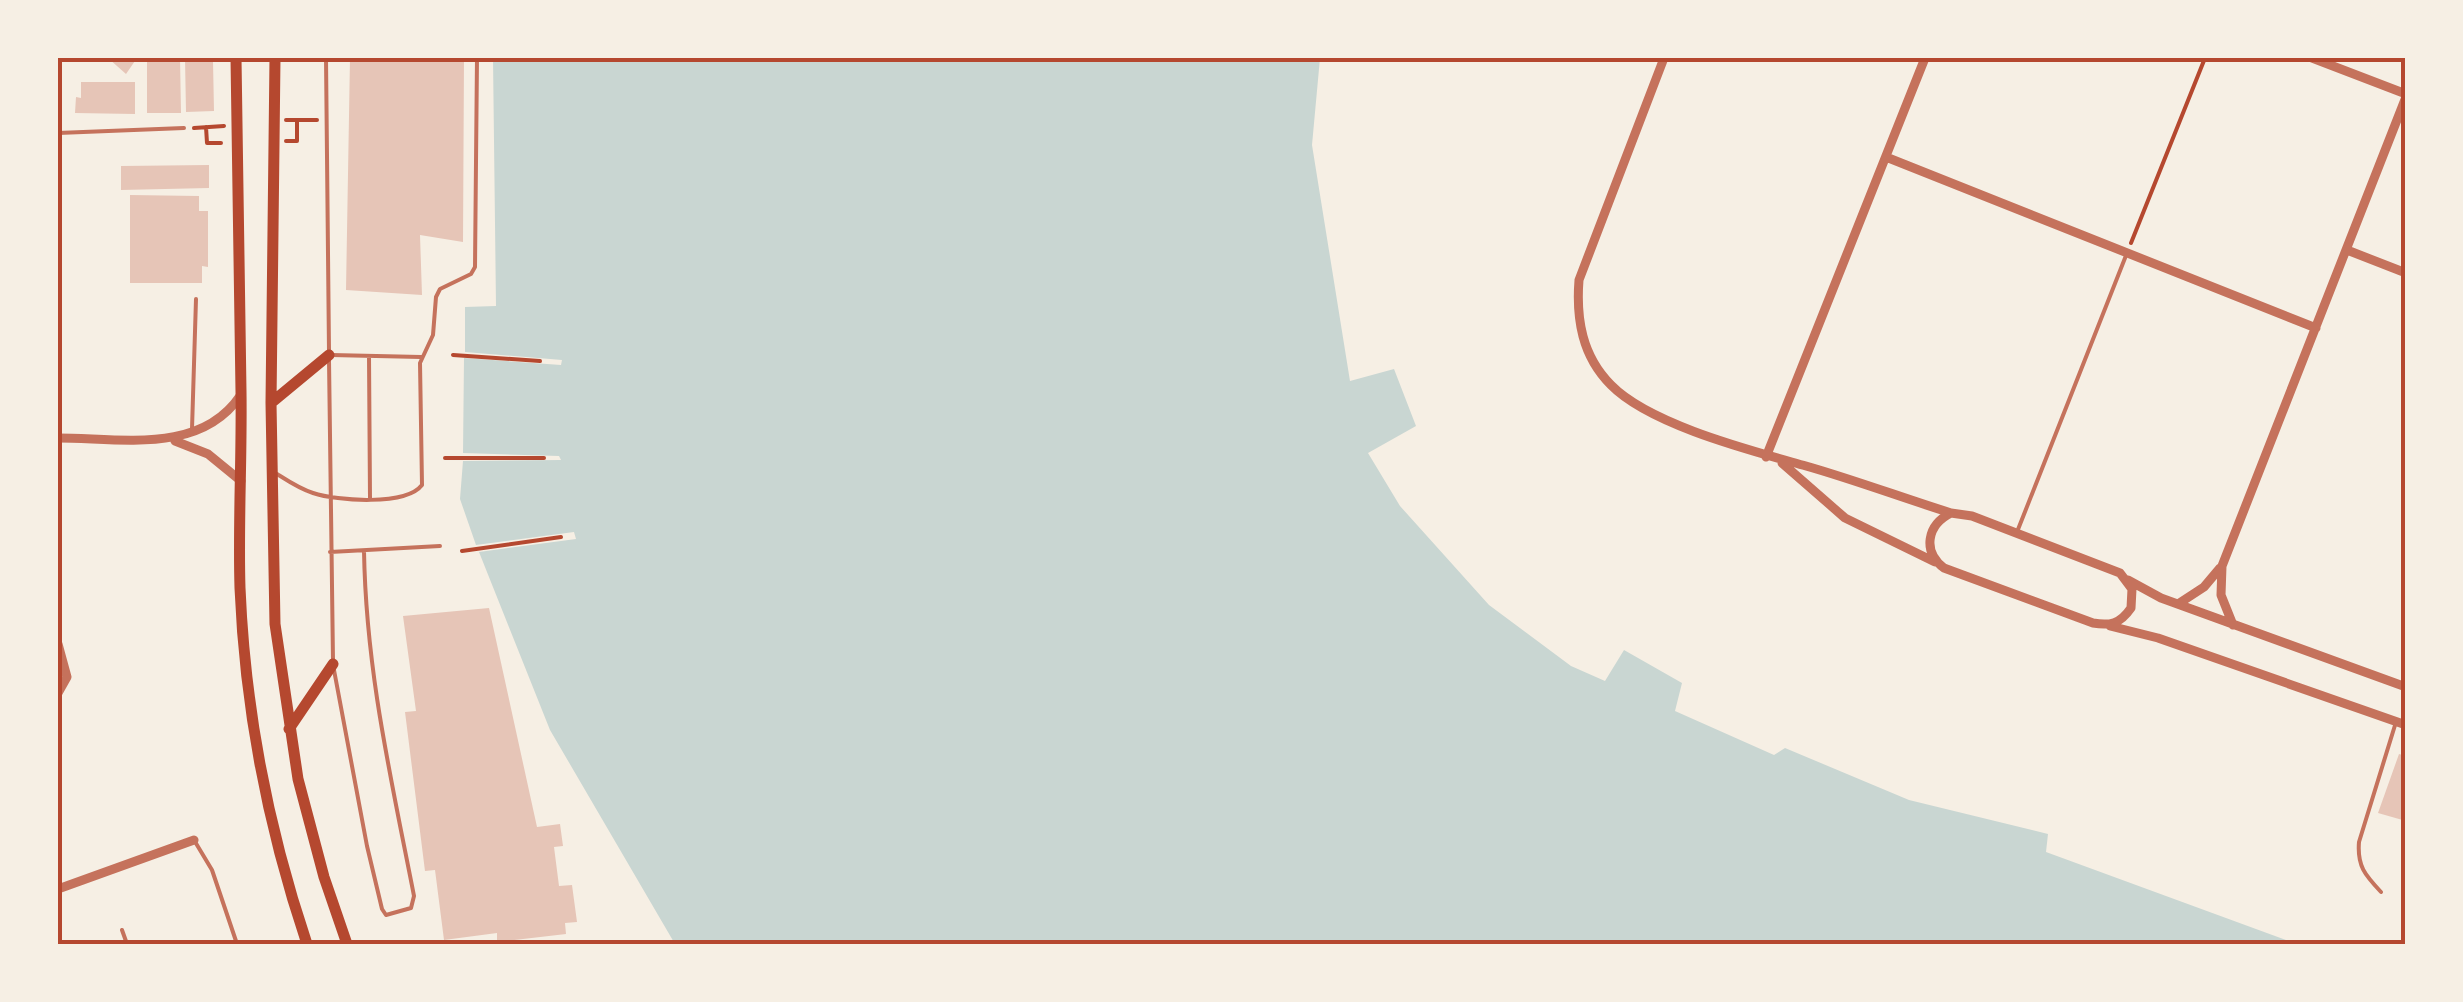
<svg xmlns="http://www.w3.org/2000/svg" width="2463" height="1002" viewBox="0 0 2463 1002" font-family="'PT Sans Narrow',sans-serif">
  <rect width="100%" height="100%" fill="#f6efe4"/>
  <path fill="#c9d6d2" d="M 493,58 L 1320,58 L 1312,145 L 1350,381 L 1394,369 L 1416,426 L 1368,453 L 1400,506 L 1489,605 L 1571,666 L 1605,681 L 1624,650 L 1682,683 L 1675,711 L 1774,755 L 1785,748 L 1909,800 L 2048,834 L 2046,852 L 2297,944 L 675,944 L 550,730 L 479,552 L 576,539 L 574,532 L 476,545 L 460,499 L 463,461 L 561,460 L 559,456 L 463,453 L 464,358 L 561,365 L 562,360 L 465,352 L 465,307 L 496,306 Z"/>
  <path fill="#e6c5b7" d="M 108,58 L 137,58 L 126,74 Z
    M 147,58 L 180,58 L 181,113 L 147,113 Z
    M 185,58 L 207,58 L 213,61 L 214,111 L 186,112 Z
    M 350,58 L 464,58 L 463,242 L 420,235 L 422,295 L 346,290 Z
    M 81,82 L 135,82 L 135,114 L 75,113 L 76,97 L 81,98 Z
    M 209,165 L 209,188 L 121,190 L 121,166 Z
    M 130,195 L 199,196 L 199,211 L 208,211 L 208,267 L 202,266 L 202,283 L 130,283 Z
    M 489,608 L 537,827 L 560,824 L 563,846 L 554,847 L 559,886 L 572,885 L 577,922 L 565,923 L 566,934 L 497,942 L 497,933 L 444,940 L 435,870 L 425,871 L 405,712 L 416,711 L 403,616 Z
    M 2399,754 L 2406,756 L 2406,821 L 2378,813 Z"/>
  <g fill="none" stroke-linecap="round" stroke-linejoin="round">
    <path stroke="#b5482f" stroke-width="4" d="M 286,120 L 317,120
      M 206,127 L 207,143 L 221,143
      M 194,128 L 224,126
      M 286,141 L 297,141 L 297,120
      M 2131,243 L 2205,58
      M 453,355 L 540,361
      M 445,458 L 544,458
      M 462,551 L 561,537"/>
    <path stroke="#c5725c" stroke-width="4" d="M 326,58 L 329,351
      M 58,133 L 184,128
      M 331,355 L 421,357
      M 369,356 L 370,499
      M 329,360 L 333,661
      M 192,429 L 196,299
      M 277,474 C 288,481 300,489 313,493 C 337,501 406,506 422,485 L 420,363 L 433,335 L 436,297 L 440,289 L 471,274 L 475,267 L 477,58
      M 2017,532 L 2127,253
      M 330,552 L 440,546
      M 334,670 L 367,846 L 382,909 L 386,915 L 411,908 L 414,896 C 391,778 366,671 364,551
      M 194,840 L 212,870 L 237,944
      M 2381,892 C 2365,875 2357,866 2359,842 L 2396,722
      M 122,930 L 127,944"/>
    <path stroke="#c5725c" stroke-width="9" d="M 1664,58 L 1579,280 C 1576,319 1582,356 1611,385 C 1650,425 1753,451 1806,466 C 1855,480 1903,498 1951,513
      M 2312,58 L 2406,94
      M 1886,157 L 2316,328
      M 2347,250 L 2406,273
      M 58,438 C 119,438 200,455 240,396
      M 175,441 L 208,454 L 241,481
      M 1766,457 L 1925,58
      M 1782,463 L 1845,518 L 1935,562
      M 1951,513 L 1972,516 L 2120,573 L 2132,589 L 2131,608 C 2120,624 2110,626 2093,623 L 1944,568 C 1922,551 1927,525 1951,513 Z
      M 2128,580 L 2161,598 L 2406,687
      M 2178,604 L 2204,587 L 2220,568
      M 2233,625 L 2221,595 L 2222,566 L 2406,97
      M 2110,626 L 2158,638 L 2406,725
      M 58,644 L 67,677 L 58,693
      M 58,889 L 194,840"/>
    <path stroke="#b5482f" stroke-width="11" d="M 236,58 C 238,169 240,280 241,391 C 242,457 238,523 240,588 C 245,711 268,828 307,944
      M 275,58 L 271,403 L 275,624 L 298,779 L 324,877 L 347,944
      M 271,403 L 329,355
      M 289,729 L 333,664"/>
  </g>
  <rect width="2463" height="1002" fill="none" stroke="#f6efe4" stroke-width="120"/>
  <rect x="60" y="60" width="2343" height="882" fill="none" stroke="#b5482f" stroke-width="4"/>
</svg>
